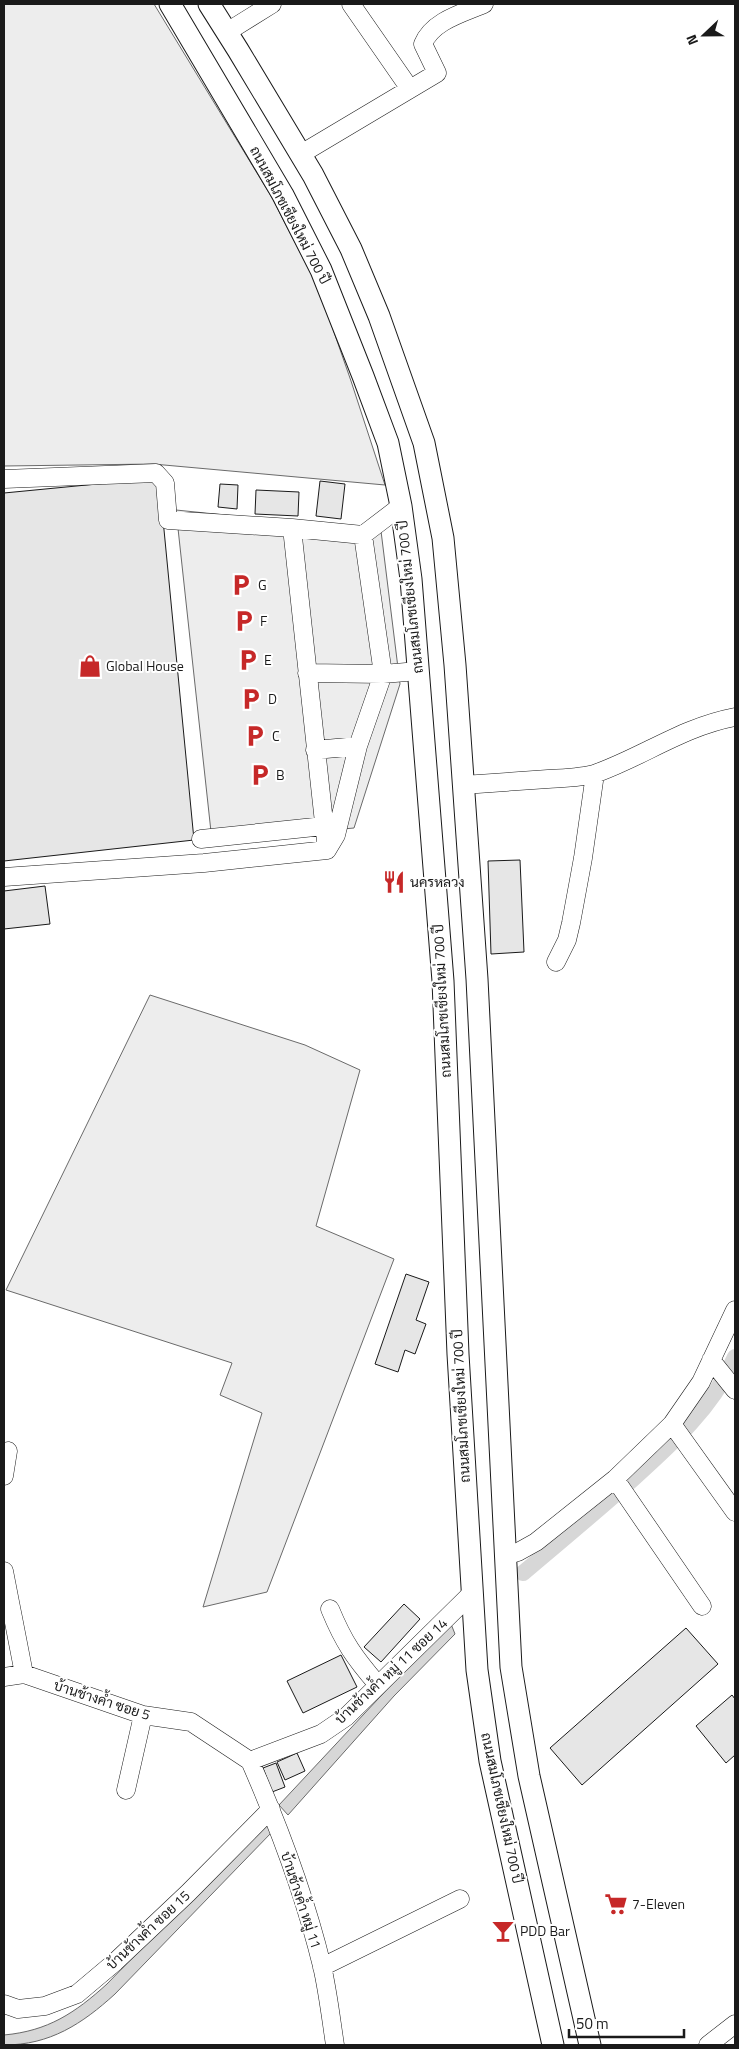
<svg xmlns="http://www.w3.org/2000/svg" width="739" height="2049" viewBox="0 0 739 2049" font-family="'Titillium Web',Sarabun,sans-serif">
  <rect width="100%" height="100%" fill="#fff"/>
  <path fill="#ededed" stroke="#6a6a6a" d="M 4,4 L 154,4 L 271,196 L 319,289 L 351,381 L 385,485 L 153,464 L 4,466 Z
    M 176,510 L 381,531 L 400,684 L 354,828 L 212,841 Z
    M 150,995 L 305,1045 L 360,1070 L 316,1226 L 394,1259 L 267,1592 L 203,1607 L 262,1413 L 220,1395 L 232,1363 L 6,1290 Z"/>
  <path fill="#d7d7d7" stroke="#6a6a6a" d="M 451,1624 L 455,1634 L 394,1696 L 288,1815 L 279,1805 L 407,1668 Z
    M 267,1819 L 272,1832 L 115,1994 C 82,2024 50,2045 4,2045 L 4,2035 C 48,2031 75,2013 107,1984 Z"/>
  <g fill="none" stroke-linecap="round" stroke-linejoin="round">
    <path stroke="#d7d7d7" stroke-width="16" d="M 523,1573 C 560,1542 597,1511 633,1479 C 673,1443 713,1407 735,1357"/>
  </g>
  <path fill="#e6e6e6" stroke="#1a1a1a" d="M 159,478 L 194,840 L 4,861 L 4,493 Z
    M 320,481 L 345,484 L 341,519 L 316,516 Z
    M 220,484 L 238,485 L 237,509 L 218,507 Z
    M 256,490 L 299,492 L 298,516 L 255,514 Z
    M 520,860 L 524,952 L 491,954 L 488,861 Z
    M 45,886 L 50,924 L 4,929 L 4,891 Z
    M 406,1274 L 429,1282 L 416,1320 L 426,1324 L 415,1354 L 405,1350 L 398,1372 L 375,1364 Z
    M 404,1604 L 420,1619 L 381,1662 L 364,1647 Z
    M 686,1628 L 718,1664 L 582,1785 L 550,1748 Z
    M 341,1655 L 357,1687 L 303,1713 L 287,1681 Z
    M 732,1695 L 735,1699 L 735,1755 L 726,1763 L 696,1726 Z
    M 297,1753 L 305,1771 L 285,1780 L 277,1762 Z
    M 276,1763 L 285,1787 L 272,1792 L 263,1768 Z"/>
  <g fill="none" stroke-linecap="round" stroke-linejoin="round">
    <defs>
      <path id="minor" d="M 351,4 L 410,89
        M 227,32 L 272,4
        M 301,154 L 437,73 L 423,44 C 432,21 463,13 484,4
        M 4,479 L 156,473 L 165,483 L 168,520 L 292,528 L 363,535 L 401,506
        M 292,528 L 327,850
        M 307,673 L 383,674 L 363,535
        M 315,750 L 358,746
        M 463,785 C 491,783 519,781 548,779 C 563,778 582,778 597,773 C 646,755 683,727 735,717
        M 201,839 L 324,826
        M 327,850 L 336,835 L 358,746 L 383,674 L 418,671
        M 4,877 L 204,863 L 327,850
        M 556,962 L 567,940 L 571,923 L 583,858 L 595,774
        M 711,1360 L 735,1390
        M 672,1424 L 735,1512
        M 4,1476 L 8,1451
        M 615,1479 L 702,1606
        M 505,1556 L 518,1552 L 536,1542 L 615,1479 L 672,1424 L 701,1382 L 735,1310
        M 4,1571 L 24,1674
        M 330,1609 C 344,1643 354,1657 378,1685
        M 4,1677 L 24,1674 L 143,1715 L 191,1722 L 250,1761
        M 250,1761 C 279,1827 305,1896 322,1966 C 328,1992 331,2019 335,2045
        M 250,1761 L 321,1734 L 346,1717 L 471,1594
        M 126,1790 L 143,1715
        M 322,1967 L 460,1899
        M 4,2004 L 18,2009 L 45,2006 L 77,1994 L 115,1962 L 188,1893 L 271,1809
        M 708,2045 L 735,2024"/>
      <path id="major" d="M 170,4 L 283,195 L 321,270 L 363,376 L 388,443 L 401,506 L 411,579 L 443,981 L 458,1354 L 477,1670 L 490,1761 L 553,2045
        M 209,4 L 238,50 L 313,175 L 351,249 L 379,316 L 424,443 L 443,538 L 455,665 L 477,979 L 511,1667 L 529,1776 L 590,2045"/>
    </defs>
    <use href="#minor" stroke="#1a1a1a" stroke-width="19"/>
    <use href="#major" stroke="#1a1a1a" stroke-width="23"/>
    <use href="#minor" stroke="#fff" stroke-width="18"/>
    <use href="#major" stroke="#fff" stroke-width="21"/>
  </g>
  <defs>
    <symbol id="parking-bare" viewBox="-9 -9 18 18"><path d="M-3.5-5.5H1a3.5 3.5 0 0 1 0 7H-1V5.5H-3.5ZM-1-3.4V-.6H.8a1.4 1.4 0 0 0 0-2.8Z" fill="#c62828" stroke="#fff" stroke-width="2.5" paint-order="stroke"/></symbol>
    <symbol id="shop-bare" viewBox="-9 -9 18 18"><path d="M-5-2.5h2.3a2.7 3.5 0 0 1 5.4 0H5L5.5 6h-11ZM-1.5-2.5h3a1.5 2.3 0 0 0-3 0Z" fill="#c62828" stroke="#fff" stroke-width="2.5" paint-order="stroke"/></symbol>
    <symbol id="restaurant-bare" viewBox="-9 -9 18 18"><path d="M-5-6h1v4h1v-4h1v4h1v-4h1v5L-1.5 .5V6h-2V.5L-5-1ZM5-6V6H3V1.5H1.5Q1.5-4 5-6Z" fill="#c62828" stroke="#fff" stroke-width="2.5" paint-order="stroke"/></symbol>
    <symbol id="supermarket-bare" viewBox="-9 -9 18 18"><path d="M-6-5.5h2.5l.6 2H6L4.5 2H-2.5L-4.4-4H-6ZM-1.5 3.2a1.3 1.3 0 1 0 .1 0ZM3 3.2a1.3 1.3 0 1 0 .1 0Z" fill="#c62828" stroke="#fff" stroke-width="2.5" paint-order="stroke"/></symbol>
    <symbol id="bar-bare" viewBox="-9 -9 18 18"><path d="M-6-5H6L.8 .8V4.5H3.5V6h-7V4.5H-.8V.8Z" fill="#c62828" stroke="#fff" stroke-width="2.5" paint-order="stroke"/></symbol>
  </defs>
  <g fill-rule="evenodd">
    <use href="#parking-bare" x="225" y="569" width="32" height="32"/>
    <use href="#parking-bare" x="228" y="605" width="32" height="32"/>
    <use href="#parking-bare" x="232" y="644" width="32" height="32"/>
    <use href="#shop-bare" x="74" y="650" width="32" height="32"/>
    <use href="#parking-bare" x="235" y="683" width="32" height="32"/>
    <use href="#parking-bare" x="239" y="720" width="32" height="32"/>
    <use href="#parking-bare" x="244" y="759" width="32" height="32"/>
    <use href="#restaurant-bare" x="378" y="866" width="32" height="32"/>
    <use href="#supermarket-bare" x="600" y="1888" width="32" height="32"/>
    <use href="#bar-bare" x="487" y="1915" width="32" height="32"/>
  </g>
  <g text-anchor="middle" stroke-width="4" stroke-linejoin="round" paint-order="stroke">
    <g font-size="14" fill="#1a1a1a" stroke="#fff">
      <text transform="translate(290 215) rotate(62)" y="5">ถนนสมโภชเชียงใหม่ 700 ปี</text>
      <text transform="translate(410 597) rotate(-96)" y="5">ถนนสมโภชเชียงใหม่ 700 ปี</text>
      <text transform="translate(442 1001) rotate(-93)" y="5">ถนนสมโภชเชียงใหม่ 700 ปี</text>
      <text transform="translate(461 1406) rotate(-93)" y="5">ถนนสมโภชเชียงใหม่ 700 ปี</text>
      <text transform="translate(391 1671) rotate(-43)" y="5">บ้านช้างค้ำ หมู่ 11 ซอย 14</text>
      <text transform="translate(102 1700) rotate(18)" y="5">บ้านช้างค้ำ ซอย 5</text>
      <text transform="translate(502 1808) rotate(78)" y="5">ถนนสมโภชเชียงใหม่ 700 ปี</text>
      <text transform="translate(301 1900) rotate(72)" y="5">บ้านช้างค้ำ หมู่ 11</text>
      <text transform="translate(148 1930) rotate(-43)" y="5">บ้านช้างค้ำ ซอย 15</text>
    </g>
    <g font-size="14" fill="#1a1a1a" stroke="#fff" text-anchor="start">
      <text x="258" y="590">G</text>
      <text x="260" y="626">F</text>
      <text x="264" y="665">E</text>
      <text x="106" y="671">Global House</text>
      <text x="268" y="704">D</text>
      <text x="272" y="741">C</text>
      <text x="276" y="780">B</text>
      <text x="410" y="887">นครหลวง</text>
      <text x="632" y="1909">7-Eleven</text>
      <text x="520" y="1936">PDD Bar</text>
    </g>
  </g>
  <rect width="739" height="2049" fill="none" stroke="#1a1a1a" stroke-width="10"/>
  <g transform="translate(704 35) rotate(248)" stroke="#ffffff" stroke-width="4" paint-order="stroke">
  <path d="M0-4L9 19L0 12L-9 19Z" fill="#1a1a1a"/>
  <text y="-8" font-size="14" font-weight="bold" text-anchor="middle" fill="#1a1a1a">N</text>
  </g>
  <path d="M569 2029v8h115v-8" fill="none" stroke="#1a1a1a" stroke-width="2.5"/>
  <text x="576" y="2029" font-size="15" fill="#1a1a1a" stroke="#ffffff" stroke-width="4" paint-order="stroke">50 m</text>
</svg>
